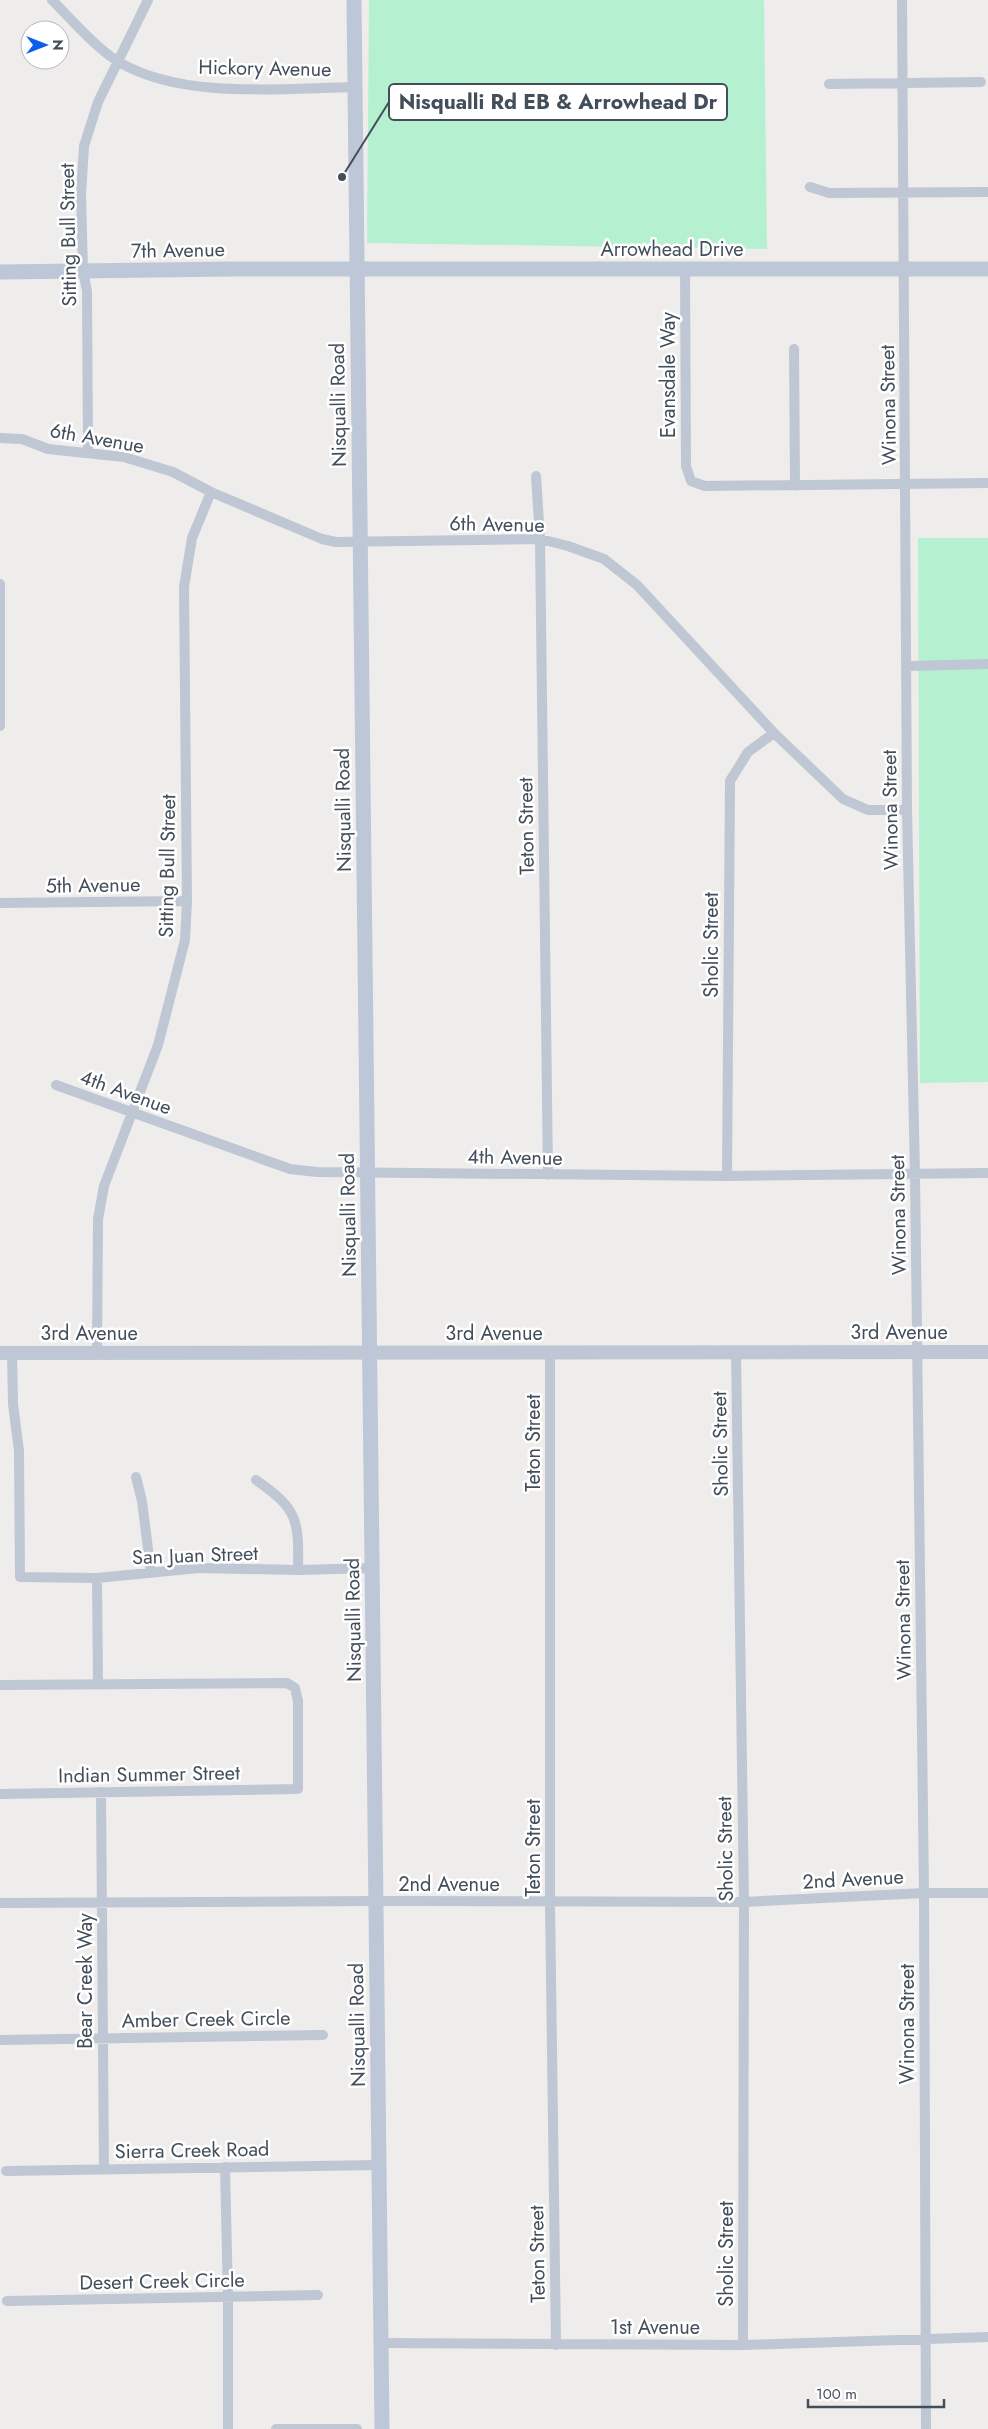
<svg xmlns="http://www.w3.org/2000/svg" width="988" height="2429" viewBox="0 0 988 2429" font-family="Jost,sans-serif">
  <rect width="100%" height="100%" fill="#efecec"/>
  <path fill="#b5f1d1" d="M 369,0 L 764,0 L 767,249 L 367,243 Z
    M 918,538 L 988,538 L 988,1082 L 920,1083 Z"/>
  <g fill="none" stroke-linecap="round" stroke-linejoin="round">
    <path stroke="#bec7d3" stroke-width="10" d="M 52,0 C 71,19 97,49 119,62 C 183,100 283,88 355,87
      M 902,0 L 907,810 L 915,1174 L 924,1893 L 926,2429
      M 829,84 L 981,82
      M 810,187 L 829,193 L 988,192
      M 685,269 L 686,466 L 691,481 L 705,486 L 988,483
      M 794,349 L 795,486
      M 0,438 L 22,439 L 48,449 L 124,457 L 173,472 L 211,492 L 322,539 L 336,542 L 540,539 L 568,546 L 604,559 L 637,585 L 774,733 L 843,799 L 868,810 L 907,810
      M 88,452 L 87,291 L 83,271 L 81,195 L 84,146 L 98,102 L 148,0
      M 536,476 L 540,539 L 548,1175
      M 0,584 L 0,726
      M 907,666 L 988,664
      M 0,903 L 187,901
      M 56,1085 L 290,1169 L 317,1172 L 727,1176 L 988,1173
      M 727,1176 L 730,781 L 748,752 L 774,733
      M 97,1352 L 98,1219 L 104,1186 L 158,1045 L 185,940 L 187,901 L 184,587 L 192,538 L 211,492
      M 550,1352 L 550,1902 L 556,2345
      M 736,1352 L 744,1902 L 743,2345
      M 12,1353 L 13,1404 L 19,1451 L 20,1577 L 97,1578 L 199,1568 L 298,1570 L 372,1568
      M 136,1477 L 142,1501 L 151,1573
      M 256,1480 C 298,1509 299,1520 298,1570
      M 97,1578 L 98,1684
      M 0,1685 L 287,1683 L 295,1688 L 298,1701 L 298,1789 L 0,1794
      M 101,1792 L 104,2169
      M 0,1903 L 376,1901 L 744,1902 L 924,1893 L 988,1893
      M 0,2040 L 323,2035
      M 225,2167 L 228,2298 L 228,2429
      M 6,2171 L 379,2165
      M 7,2301 L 318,2295
      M 381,2343 L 743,2345 L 988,2337
      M 276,2429 L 357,2429"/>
    <path stroke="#bec7d3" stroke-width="14" d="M 0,1353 L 988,1352"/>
    <path stroke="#bdc7d7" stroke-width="15" d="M 354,0 L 382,2429
      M 0,272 L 231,269 L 988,269"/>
  </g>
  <g text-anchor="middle" stroke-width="5" stroke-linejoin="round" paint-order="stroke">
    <g font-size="20" fill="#434e5b" stroke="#fff">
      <text transform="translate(265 68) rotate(1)" y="7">Hickory Avenue</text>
      <text transform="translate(68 235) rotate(-91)" y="7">Sitting Bull Street</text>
      <text x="672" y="256">Arrowhead Drive</text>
      <text transform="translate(178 250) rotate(-1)" y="7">7th Avenue</text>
      <text transform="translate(668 375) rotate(-90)" y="7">Evansdale Way</text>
      <text transform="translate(338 405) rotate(-91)" y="7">Nisqualli Road</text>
      <text transform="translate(888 405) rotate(-91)" y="7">Winona Street</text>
      <text transform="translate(97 438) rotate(10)" y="7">6th Avenue</text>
      <text transform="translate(497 524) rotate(1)" y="7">6th Avenue</text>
      <text transform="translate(343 810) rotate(-91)" y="7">Nisqualli Road</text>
      <text transform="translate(890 810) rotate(-91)" y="7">Winona Street</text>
      <text transform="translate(526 826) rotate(-91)" y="7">Teton Street</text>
      <text transform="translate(167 866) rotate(-89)" y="7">Sitting Bull Street</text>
      <text transform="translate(93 885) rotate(-1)" y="7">5th Avenue</text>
      <text transform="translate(711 945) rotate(-90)" y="7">Sholic Street</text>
      <text transform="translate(126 1092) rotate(20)" y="7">4th Avenue</text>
      <text transform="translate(515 1157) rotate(1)" y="7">4th Avenue</text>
      <text transform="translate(348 1215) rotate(-91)" y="7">Nisqualli Road</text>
      <text transform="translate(898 1215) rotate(-91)" y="7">Winona Street</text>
      <text x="899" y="1339">3rd Avenue</text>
      <text x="89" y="1340">3rd Avenue</text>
      <text x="494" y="1340">3rd Avenue</text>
      <text transform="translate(533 1443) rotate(-90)" y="7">Teton Street</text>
      <text transform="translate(720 1444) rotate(-91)" y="7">Sholic Street</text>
      <text transform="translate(195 1555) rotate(-2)" y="7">San Juan Street</text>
      <text transform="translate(353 1620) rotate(-91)" y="7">Nisqualli Road</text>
      <text transform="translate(903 1620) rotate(-91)" y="7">Winona Street</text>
      <text transform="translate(149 1774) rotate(-1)" y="7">Indian Summer Street</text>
      <text transform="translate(533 1848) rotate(-90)" y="7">Teton Street</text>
      <text transform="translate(725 1849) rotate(-91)" y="7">Sholic Street</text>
      <text transform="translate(853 1879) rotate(-3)" y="7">2nd Avenue</text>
      <text x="449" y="1891">2nd Avenue</text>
      <text transform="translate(85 1981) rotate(-90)" y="7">Bear Creek Way</text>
      <text transform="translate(206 2019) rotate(-1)" y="7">Amber Creek Circle</text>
      <text transform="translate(907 2024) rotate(-90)" y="7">Winona Street</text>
      <text transform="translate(357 2025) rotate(-91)" y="7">Nisqualli Road</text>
      <text transform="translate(192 2150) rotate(-1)" y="7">Sierra Creek Road</text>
      <text transform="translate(537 2254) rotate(-91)" y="7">Teton Street</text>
      <text transform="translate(726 2254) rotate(-90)" y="7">Sholic Street</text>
      <text transform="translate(162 2281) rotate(-1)" y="7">Desert Creek Circle</text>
      <text x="655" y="2334">1st Avenue</text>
    </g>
  </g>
  <path fill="none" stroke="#434e5b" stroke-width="2" d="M342 177L389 102"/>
  <circle fill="#434e5b" stroke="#fff" stroke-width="2" cx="342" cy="177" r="5"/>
  <rect fill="#fff" stroke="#434e5b" stroke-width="2" x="389" y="84" width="338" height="36" rx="5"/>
  <g font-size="21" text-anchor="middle" font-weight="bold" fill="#434e5b">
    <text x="558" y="109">Nisqualli Rd EB &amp; Arrowhead Dr</text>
  </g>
  <g transform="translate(45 45) rotate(90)"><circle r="24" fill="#ffffff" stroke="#b4b8bd"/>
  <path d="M0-4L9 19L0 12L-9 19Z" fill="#0c5de9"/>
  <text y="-8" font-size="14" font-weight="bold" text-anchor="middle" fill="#434e5b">N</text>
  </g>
  <path d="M808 2399v8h136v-8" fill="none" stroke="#434e5b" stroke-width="2.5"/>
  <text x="816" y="2399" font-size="15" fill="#434e5b" stroke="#ffffff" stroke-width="4" paint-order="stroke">100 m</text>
</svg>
